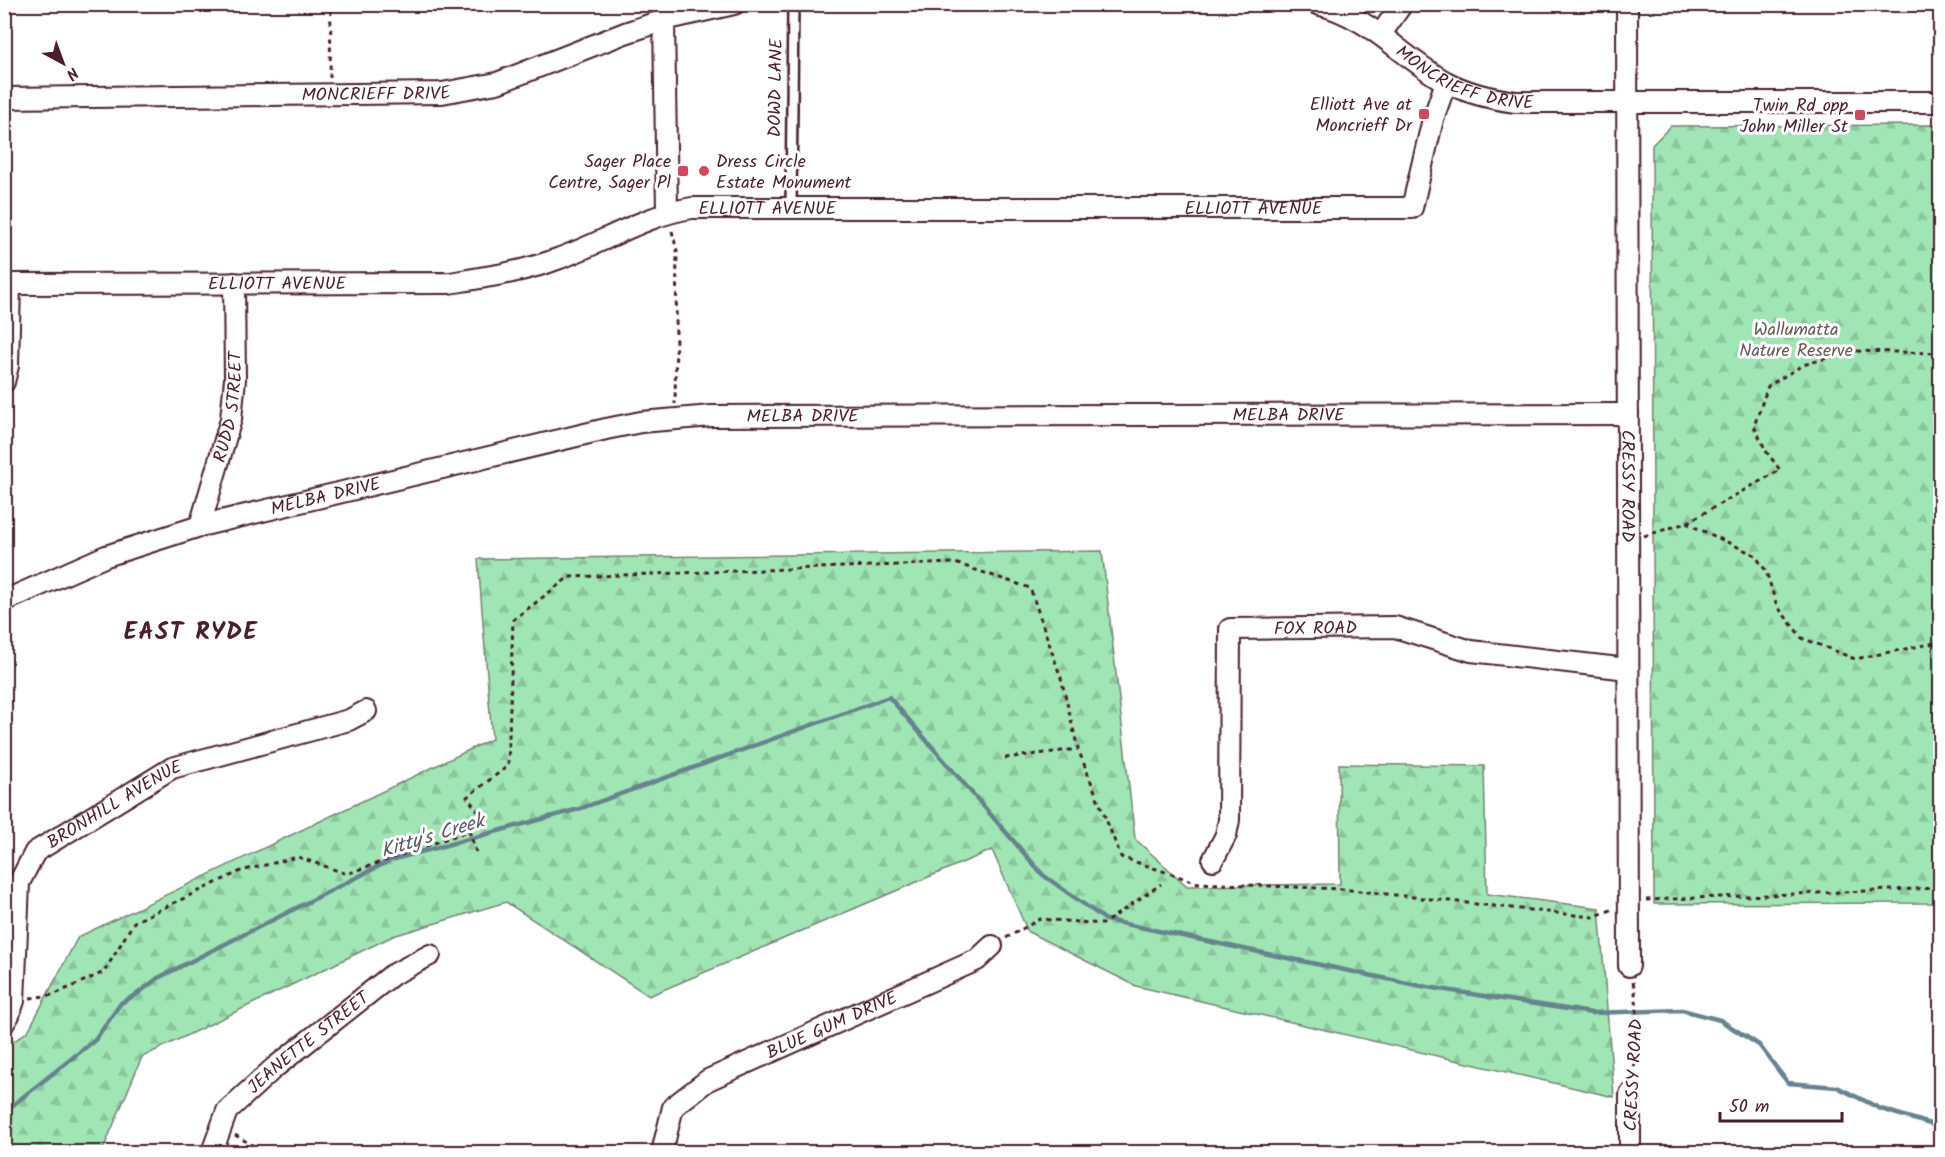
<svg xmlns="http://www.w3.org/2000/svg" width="1945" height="1157" viewBox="0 0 1945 1157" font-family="Kalam,sans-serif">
  <defs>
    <pattern id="forest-firs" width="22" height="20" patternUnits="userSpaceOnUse" patternTransform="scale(1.5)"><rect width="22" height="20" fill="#9fe6b4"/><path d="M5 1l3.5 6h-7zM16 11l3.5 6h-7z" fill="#8ac59b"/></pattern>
  </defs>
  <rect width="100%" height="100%" fill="#fff"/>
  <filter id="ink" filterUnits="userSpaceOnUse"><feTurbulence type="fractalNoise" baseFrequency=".0167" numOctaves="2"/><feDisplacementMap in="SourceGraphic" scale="12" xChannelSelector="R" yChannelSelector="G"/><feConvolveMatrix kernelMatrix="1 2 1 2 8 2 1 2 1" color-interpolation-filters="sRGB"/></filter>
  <g filter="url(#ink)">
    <path fill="url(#forest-firs)" stroke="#748270" stroke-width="1.5" d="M 1940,125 L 1940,903 L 1654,904 L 1652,145 L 1671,126 Z
      M 1102,551 L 1135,839 L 1187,886 L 1340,884 L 1339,764 L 1484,766 L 1487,894 L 1599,908 L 1614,1097 L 1136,986 L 1028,932 L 992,850 L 649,996 L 506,902 L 393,936 L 142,1057 L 102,1152 L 5,1152 L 5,1048 L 28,1031 L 78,937 L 492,739 L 478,559 Z"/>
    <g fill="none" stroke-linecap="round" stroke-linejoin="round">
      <path stroke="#66848f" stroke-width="4.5" d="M 4,1112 L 95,1040 L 121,1003 L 137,994 L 158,978 L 391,860 L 579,809 L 889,697 L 1043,875 L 1106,920 L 1421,986 L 1592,1013 L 1682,1010 L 1720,1020 L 1759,1045 L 1788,1083 L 1837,1087 L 1881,1109 L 1940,1127"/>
      <defs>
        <path id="lane" d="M 791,208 L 793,4"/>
        <g id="street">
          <path id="s1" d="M 1317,4 C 1370,16 1401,57 1446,82 C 1467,93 1493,99 1516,102 L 1940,102"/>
          <path id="s2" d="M 1627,4 L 1629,966"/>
          <path d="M 664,20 L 667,212"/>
          <path d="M 1381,34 L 1402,4"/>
          <path id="s3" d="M 4,98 L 442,93 L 497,83 L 625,33 L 664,20 L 734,4"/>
          <path id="s4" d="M 4,284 L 449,283 C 487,277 524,272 560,258 C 605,242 645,215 692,208 L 1412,208 L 1433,119 L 1446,82"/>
          <path d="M 4,382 L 8,366 L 10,284"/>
          <path id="s5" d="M 200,526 L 231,419 L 235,379 L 234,283"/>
          <path id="s6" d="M 4,601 L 106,556 L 200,526 L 606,429 L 641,422 L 712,416 L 1628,414"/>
          <path id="s7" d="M 1213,860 L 1226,835 L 1229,820 L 1230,629 L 1395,627 L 1471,651 L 1628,669"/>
          <path id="s8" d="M 4,1023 L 9,1015 L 14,1001 L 19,883 L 35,852 L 172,768 L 349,720 L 366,711"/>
          <path id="s9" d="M 212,1152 L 227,1111 L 274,1068 L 392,975 L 430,955"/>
          <path id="s10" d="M 662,1152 L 673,1107 L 708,1080 L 977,960 L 992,946"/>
          <path d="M 1630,1152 L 1630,1094"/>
        </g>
      </defs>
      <use href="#lane" stroke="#4a1f2b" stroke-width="14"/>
      <use href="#street" stroke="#4a1f2b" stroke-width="24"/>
      <path stroke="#4a1f2b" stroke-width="3" stroke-dasharray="4.5 4.5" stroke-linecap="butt" d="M 330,78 L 331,4
        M 672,231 L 677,251 L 675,404
        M 1686,523 L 1755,555 L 1766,571 L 1777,606 L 1802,638 L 1855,659 L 1940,642
        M 1644,536 L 1686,523 L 1780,470 L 1766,451 L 1754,426 L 1768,386 L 1803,365 L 1852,351 L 1940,353
        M 1005,758 L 1078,749
        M 469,831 L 476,852
        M 1646,900 L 1940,888
        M 1006,938 L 1040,919 L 1103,924 L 1161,884
        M 1633,982 C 1640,1014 1637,1045 1633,1077
        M 30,998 L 53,995 L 104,972 L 134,922 L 241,871 L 298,857 L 347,874 L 488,824 L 467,797 L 508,766 L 513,620 L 569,577 L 955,563 L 1030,588 L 1061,678 L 1078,749 L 1121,857 L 1198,883 L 1341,889 L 1593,917 L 1611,910
        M 235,1135 L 264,1152"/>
      <use href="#lane" stroke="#fff" stroke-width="9"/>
      <use href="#street" stroke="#fff" stroke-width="20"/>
    </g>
  </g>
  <g fill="#d1495b" stroke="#fff" stroke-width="2">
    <rect x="1418" y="108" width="12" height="12" rx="3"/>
    <rect x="1854" y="109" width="12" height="12" rx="3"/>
    <rect x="677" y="165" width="12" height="12" rx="3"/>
    <circle cx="704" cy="171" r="6"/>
  </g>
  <g text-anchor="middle" stroke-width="6" stroke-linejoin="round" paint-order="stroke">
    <g font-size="18" fill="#4a1f2b" stroke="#fff">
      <text dy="6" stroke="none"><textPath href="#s1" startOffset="168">MONCRIEFF DRIVE</textPath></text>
      <text transform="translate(775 88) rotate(-89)" y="6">DOWD LANE</text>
      <text dy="6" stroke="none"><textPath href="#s3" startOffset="372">MONCRIEFF DRIVE</textPath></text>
      <text dy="6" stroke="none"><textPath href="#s4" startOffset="776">ELLIOTT AVENUE</textPath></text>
      <text dy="6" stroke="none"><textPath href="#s4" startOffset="1262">ELLIOTT AVENUE</textPath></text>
      <text dy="6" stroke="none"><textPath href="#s4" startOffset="273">ELLIOTT AVENUE</textPath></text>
      <text dy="6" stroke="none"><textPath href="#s5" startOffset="123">RUDD STREET</textPath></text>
      <text dy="6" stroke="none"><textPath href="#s6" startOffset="1311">MELBA DRIVE</textPath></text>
      <text dy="6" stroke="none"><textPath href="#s6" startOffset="825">MELBA DRIVE</textPath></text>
      <text dy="6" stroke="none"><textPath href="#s2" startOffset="482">CRESSY ROAD</textPath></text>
      <text dy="6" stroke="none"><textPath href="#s6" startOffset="339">MELBA DRIVE</textPath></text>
      <text dy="6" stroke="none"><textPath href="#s7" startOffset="320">FOX ROAD</textPath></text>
      <text dy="6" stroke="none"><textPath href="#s8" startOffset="270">BRONHILL AVENUE</textPath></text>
      <text dy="6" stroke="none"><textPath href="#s10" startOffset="226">BLUE GUM DRIVE</textPath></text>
      <text dy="6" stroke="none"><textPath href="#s9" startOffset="150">JEANETTE STREET</textPath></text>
      <text transform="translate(1633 1075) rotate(-87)" y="6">CRESSY ROAD</text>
    </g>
    <g font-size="18" fill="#4a1f2b" stroke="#fff" text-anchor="end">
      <text x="1412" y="110">Elliott Ave at<tspan x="1412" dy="21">Moncrieff Dr</tspan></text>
      <text x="1848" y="111">Twin Rd opp<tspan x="1848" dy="21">John Miller St</tspan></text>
      <text x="671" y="167">Sager Place<tspan x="671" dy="21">Centre, Sager Pl</tspan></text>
      <text x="716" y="167" text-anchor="start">Dress Circle<tspan x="716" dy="21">Estate Monument</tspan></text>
    </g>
    <g font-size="18" fill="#645b54" stroke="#fff">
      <text x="1796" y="335">Wallumatta<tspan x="1796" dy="21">Nature Reserve</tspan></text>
    </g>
    <g font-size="20" font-style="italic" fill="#5a5a65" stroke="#fff">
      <text transform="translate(432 835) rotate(-17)" y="7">Kitty's Creek</text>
    </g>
    <g font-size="24" font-weight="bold" letter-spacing="1.5" fill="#4a1f2b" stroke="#fff">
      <text x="191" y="639">EAST RYDE</text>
    </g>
  </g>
  <rect width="1945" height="1157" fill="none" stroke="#fff" stroke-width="24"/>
  <rect x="12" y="12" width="1921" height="1133" fill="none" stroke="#4a1f2b" stroke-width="2" filter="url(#ink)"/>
  <g transform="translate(63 63) rotate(139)" stroke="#ffffff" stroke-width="4.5" paint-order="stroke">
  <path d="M0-4.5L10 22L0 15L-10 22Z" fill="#4a1f2b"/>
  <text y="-9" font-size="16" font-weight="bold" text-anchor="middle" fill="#4a1f2b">N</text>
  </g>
  <path d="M1720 1112v9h122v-9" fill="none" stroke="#4a1f2b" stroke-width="3"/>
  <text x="1729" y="1112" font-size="18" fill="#4a1f2b" stroke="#ffffff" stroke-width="4.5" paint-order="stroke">50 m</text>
</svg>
